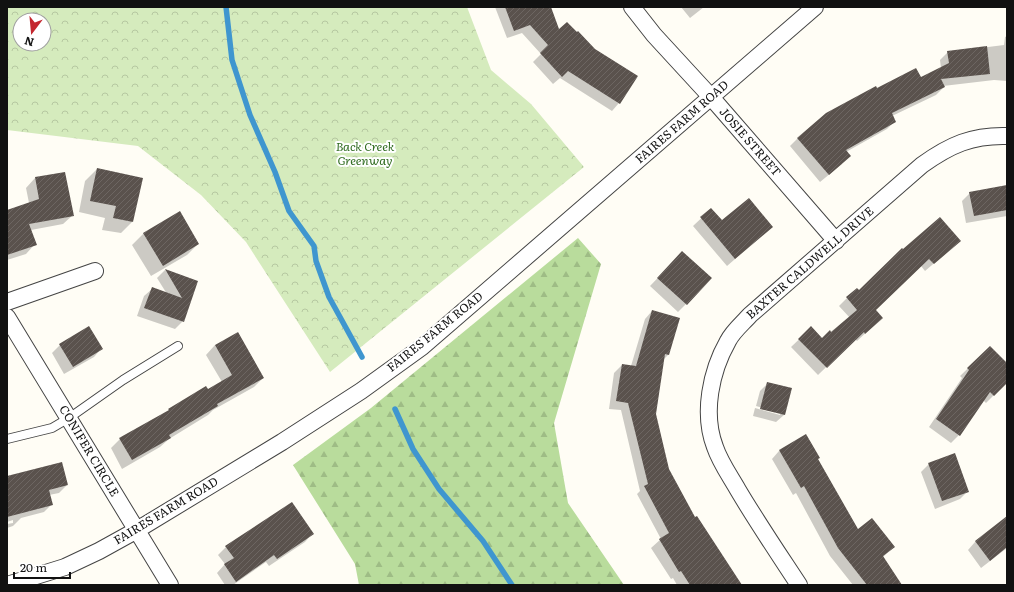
<svg xmlns="http://www.w3.org/2000/svg" width="1014" height="592" viewBox="0 0 1014 592" font-family="Literata,serif">
  <defs>
    <pattern id="forest-firs" width="22" height="20" patternUnits="userSpaceOnUse"><rect width="22" height="20" fill="#b9dc9c"/><path d="M5 1l3.5 6h-7zM16 11l3.5 6h-7z" fill="#9ebc85"/></pattern>
    <pattern id="park-crowns" width="20" height="18" patternUnits="userSpaceOnUse"><rect width="20" height="18" fill="#d5ebbd"/><path d="M2 6a3 3 0 1 1 6 0M12 15a3 3 0 1 1 6 0" fill="none" stroke="#b6c8a1"/></pattern>
    <pattern id="building-hatch" width="6" height="6" patternUnits="userSpaceOnUse"><rect width="6" height="6" fill="#5a524d"/><path d="M-1 1l2-2M0 6l6-6M5 7l2-2" fill="none" stroke="#6d6662"/></pattern>
  </defs>
  <rect width="100%" height="100%" fill="#fffdf5"/>
  <path fill="url(#forest-firs)" d="M 578,238 L 601,264 L 554,423 L 568,503 L 624,585 L 359,585 L 355,564 L 293,465 L 371,408 Z"/>
  <path fill="url(#park-crowns)" fill-rule="evenodd" d="M 7,7 L 467,7 L 491,70 L 531,104 L 584,167 L 330,372 L 246,242 L 201,195 L 138,146 L 7,130 ZM 20,20 L 44,20 L 44,44 L 20,44 Z"/>
  <path fill="#0003" d="M 495,7 L 550,7 L 559,31 L 619,103 L 612,111 L 560,78 L 553,84 L 533,62 L 541,54 L 522,33 L 507,38 Z
    M 681,7 L 704,7 L 690,18 Z
    M 1007,36 L 1007,81 L 994,80 L 943,86 L 944,87 L 936,95 L 892,116 L 895,121 L 887,129 L 846,152 L 842,164 L 820,182 L 790,146 L 798,138 L 877,89 L 921,79 L 941,68 L 940,60 L 948,52 L 1004,45 L 1005,37 Z
    M 97,169 L 132,222 L 121,233 L 102,230 L 105,218 L 79,212 L 85,181 Z
    M 35,178 L 73,215 L 63,224 L 31,230 L 35,244 L 26,254 L 7,260 L 7,211 L 29,203 L 26,188 Z
    M 1007,186 L 1007,216 L 966,223 L 962,201 L 970,193 Z
    M 711,209 L 722,222 L 764,234 L 727,266 L 693,226 Z
    M 144,233 L 198,244 L 187,255 L 151,276 L 132,245 Z
    M 952,248 L 925,271 L 921,266 L 875,310 L 882,318 L 857,341 L 855,339 L 818,375 L 791,347 L 811,328 L 822,339 L 850,318 L 839,306 L 847,298 L 858,291 Z
    M 675,260 L 686,304 L 678,312 L 650,286 Z
    M 165,270 L 197,282 L 183,321 L 175,329 L 137,316 L 144,296 L 152,289 L 167,294 L 157,278 Z
    M 652,311 L 678,318 L 668,355 L 663,360 L 655,414 L 668,469 L 694,518 L 741,585 L 677,585 L 673,578 L 671,579 L 651,548 L 661,539 L 637,494 L 640,491 L 621,410 L 609,409 L 614,373 L 622,365 L 631,366 L 645,319 Z
    M 60,345 L 101,349 L 94,357 L 64,374 L 52,353 Z
    M 215,345 L 263,378 L 254,387 L 213,410 L 208,415 L 169,439 L 160,447 L 122,469 L 111,448 L 120,439 L 222,382 L 206,355 Z
    M 990,347 L 1007,365 L 1007,382 L 986,403 L 983,400 L 959,435 L 951,443 L 929,427 L 962,378 L 960,376 Z
    M 768,383 L 784,415 L 776,422 L 753,416 L 755,408 L 780,415 L 780,413 L 756,406 L 760,391 Z
    M 806,436 L 818,459 L 857,531 L 894,547 L 883,557 L 901,585 L 853,585 L 830,556 L 796,493 L 793,495 L 772,459 L 779,451 Z
    M 929,464 L 968,491 L 960,499 L 935,509 L 921,472 Z
    M 7,475 L 8,477 L 67,485 L 59,493 L 49,495 L 51,505 L 44,512 L 21,518 L 13,526 L 7,528 L 7,524 L 13,523 L 13,520 L 7,522 Z
    M 1004,520 L 1007,524 L 1007,548 L 981,568 L 968,550 L 975,542 Z
    M 312,534 L 305,542 L 269,566 L 266,562 L 233,585 L 225,585 L 217,573 L 225,564 L 218,555 L 226,547 Z"/>
  <g fill="none" stroke-linecap="round" stroke-linejoin="round">
    <path stroke="#3f96cf" stroke-width="5.5" d="M 226,7 L 232,60 L 250,115 L 275,172 L 289,211 L 314,246 L 316,261 L 329,297 L 362,357
      M 395,409 L 413,449 L 439,489 L 483,541 L 512,585"/>
  </g>
  <path fill="url(#building-hatch)" d="M 505,7 L 551,7 L 559,29 L 567,22 L 577,32 L 578,31 L 595,49 L 638,76 L 620,104 L 568,71 L 562,77 L 540,53 L 548,45 L 530,25 L 514,31 Z
    M 987,46 L 990,74 L 941,79 L 945,87 L 892,113 L 896,122 L 846,150 L 851,156 L 829,175 L 797,138 L 826,113 L 876,86 L 877,88 L 916,68 L 921,77 L 949,63 L 947,51 Z
    M 97,168 L 143,178 L 133,222 L 113,218 L 116,206 L 90,201 Z
    M 65,172 L 74,216 L 29,224 L 37,245 L 7,255 L 7,210 L 39,199 L 35,177 Z
    M 1007,185 L 1007,210 L 974,216 L 969,192 Z
    M 749,198 L 773,227 L 735,259 L 700,217 L 711,208 L 722,220 Z
    M 180,211 L 199,244 L 163,266 L 143,233 Z
    M 940,217 L 961,241 L 934,264 L 929,259 L 876,310 L 883,318 L 865,334 L 864,332 L 827,368 L 798,339 L 811,326 L 822,338 L 830,330 L 831,332 L 857,310 L 846,297 L 857,288 L 859,290 L 902,248 L 903,249 Z
    M 682,251 L 712,278 L 687,305 L 657,278 Z
    M 165,269 L 198,281 L 184,322 L 144,308 L 152,287 L 182,298 Z
    M 652,310 L 680,318 L 669,355 L 665,354 L 656,414 L 669,469 L 695,517 L 697,516 L 742,585 L 690,585 L 681,571 L 679,572 L 659,539 L 669,533 L 644,486 L 648,484 L 628,403 L 616,401 L 622,364 L 636,366 Z
    M 89,326 L 103,349 L 73,367 L 59,344 Z
    M 238,332 L 264,378 L 217,404 L 218,406 L 169,435 L 171,438 L 132,460 L 119,438 L 169,410 L 168,409 L 206,386 L 208,389 L 232,375 L 215,345 Z
    M 990,346 L 1007,363 L 1007,383 L 994,396 L 990,392 L 960,436 L 936,419 L 969,370 L 967,368 Z
    M 767,382 L 792,388 L 785,415 L 760,409 Z
    M 806,434 L 820,458 L 818,459 L 858,529 L 872,518 L 895,547 L 883,556 L 902,585 L 867,585 L 838,548 L 804,486 L 801,488 L 779,450 Z
    M 955,453 L 969,492 L 942,501 L 928,463 Z
    M 62,462 L 68,485 L 49,490 L 53,505 L 7,517 L 7,476 Z
    M 292,502 L 314,534 L 277,559 L 274,555 L 236,582 L 224,564 L 234,558 L 225,546 Z
    M 1007,516 L 1007,547 L 990,561 L 975,541 Z"/>
  <g fill="none" stroke-linecap="round" stroke-linejoin="round">
    <defs>
      <path id="lane" d="M 7,439 L 52,428 L 69,418 L 123,380 L 178,346"/>
      <path id="street" d="M 632,7 L 654,35 L 711,97 L 836,241
        M 7,302 L 95,271
        M 7,317 L 170,585
        M 7,585 L 65,567 L 99,551 L 137,530 L 282,442 L 361,391 L 422,347 L 815,7
        M 799,585 C 778,553 757,522 738,490 C 730,476 720,462 715,447 C 702,413 711,371 728,341 C 733,331 743,323 750,315 L 922,165 C 950,145 972,135 1007,136"/>
    </defs>
    <use href="#lane" stroke="#444" stroke-width="10"/>
    <use href="#street" stroke="#444" stroke-width="18"/>
    <use href="#lane" stroke="#fff" stroke-width="8"/>
    <use href="#street" stroke="#fff" stroke-width="16"/>
  </g>
  <g text-anchor="middle" stroke-width="4" stroke-linejoin="round" paint-order="stroke">
    <g font-size="12" fill="#111" stroke="#fff">
      <text transform="translate(682 122) rotate(-41)" y="4">FAIRES FARM ROAD</text>
      <text transform="translate(750 142) rotate(49)" y="4">JOSIE STREET</text>
      <text transform="translate(810 263) rotate(-41)" y="4">BAXTER CALDWELL DRIVE</text>
      <text transform="translate(435 332) rotate(-39)" y="4">FAIRES FARM ROAD</text>
      <text transform="translate(89 451) rotate(59)" y="4">CONIFER CIRCLE</text>
      <text transform="translate(166 511) rotate(-31)" y="4">FAIRES FARM ROAD</text>
    </g>
    <g font-size="12" font-style="italic" fill="#2f6b1f" stroke="#fff">
      <text x="365" y="151">Back Creek<tspan x="365" dy="14">Greenway</tspan></text>
    </g>
  </g>
  <rect width="1014" height="592" fill="none" stroke="#111111" stroke-width="16"/>
  <g transform="translate(32 32) rotate(196)"><circle r="19" fill="#ffffff" stroke="#a0a0a0"/>
  <path d="M0-3L7 15L0 10L-7 15Z" fill="#c4262e"/>
  <text y="-6" font-size="11" font-weight="bold" text-anchor="middle" fill="#111111">N</text>
  </g>
  <path d="M14 572v6h56v-6" fill="none" stroke="#111111" stroke-width="2"/>
  <text x="20" y="572" font-size="12" fill="#111111" stroke="#ffffff" stroke-width="3" paint-order="stroke">20 m</text>
</svg>
